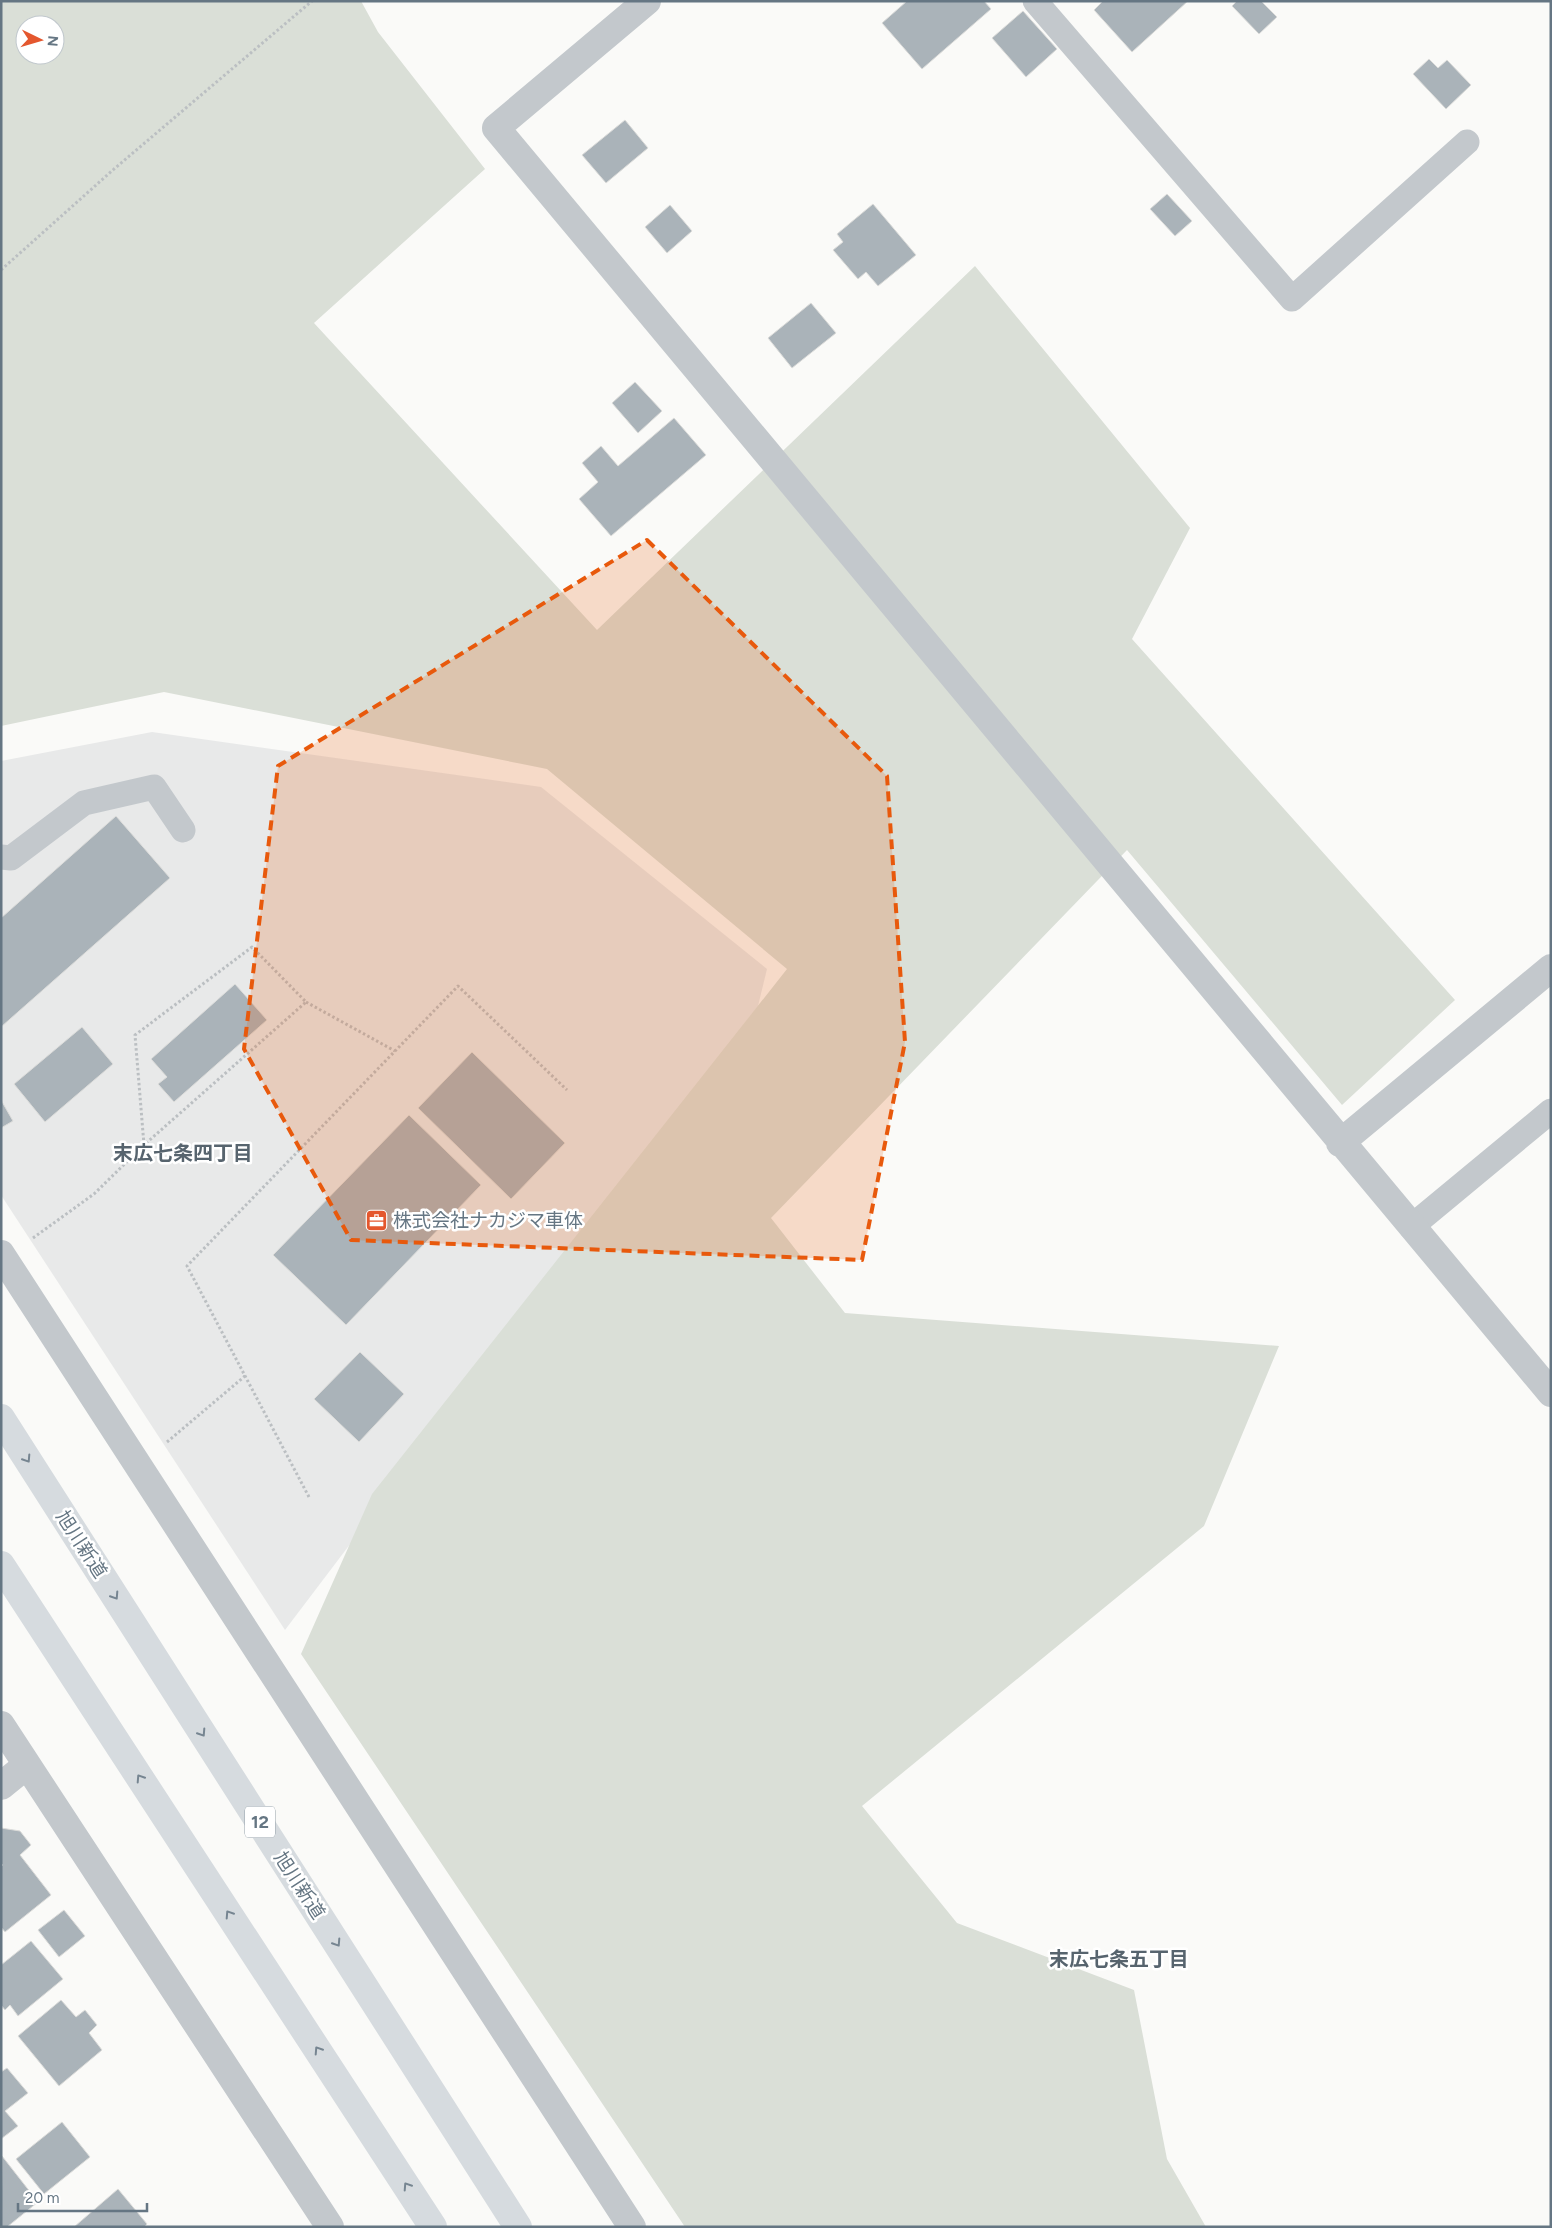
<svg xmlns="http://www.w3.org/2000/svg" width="1552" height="2228" viewBox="0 0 1552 2228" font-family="Figtree,'Noto Sans JP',sans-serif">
  <rect width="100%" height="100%" fill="#fafaf8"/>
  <path fill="#e8e9e9" d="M 152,732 L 541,787 L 767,969 L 758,1006 L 285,1630 L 1,1195 L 1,761 Z"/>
  <path fill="#dadfd7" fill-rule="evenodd" d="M 1,1 L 361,1 L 378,32 L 485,169 L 314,323 L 597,630 L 975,266 L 1190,528 L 1132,639 L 1455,1000 L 1342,1105 L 1127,850 L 771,1218 L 845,1313 L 1279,1346 L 1204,1526 L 862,1806 L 957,1923 L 1134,1990 L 1167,2159 L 1206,2227 L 685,2227 L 301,1654 L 372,1494 L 787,969 L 547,769 L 164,692 L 1,726 ZM 25,25 L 55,25 L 55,55 L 25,55 Z"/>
  <path fill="#aab3b9" stroke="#dcdcda" d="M 907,1 L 984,1 L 991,9 L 922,69 L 882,23 Z
    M 1103,1 L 1188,1 L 1132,52 L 1094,10 Z
    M 1237,1 L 1261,1 L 1277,17 L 1259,34 L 1232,6 Z
    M 1023,11 L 1057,49 L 1026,77 L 992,38 Z
    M 1429,59 L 1438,68 L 1447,60 L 1471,85 L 1446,109 L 1413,74 Z
    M 625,120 L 648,148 L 606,183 L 582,155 Z
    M 1167,194 L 1192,221 L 1175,236 L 1150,209 Z
    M 873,204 L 916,255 L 878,286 L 866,272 L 858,279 L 833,250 L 843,242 L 837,234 Z
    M 670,205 L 692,231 L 667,253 L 645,227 Z
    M 811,303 L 836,333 L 792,368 L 768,338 Z
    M 635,382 L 662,411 L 638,433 L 612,403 Z
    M 674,418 L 706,455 L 611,536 L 579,499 L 598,482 L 582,463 L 601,446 L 618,466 Z
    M 116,816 L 170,878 L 1,1027 L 1,918 Z
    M 235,984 L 267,1020 L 174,1102 L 158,1084 L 167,1077 L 151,1059 Z
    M 82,1027 L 113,1064 L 45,1122 L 14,1084 Z
    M 472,1052 L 565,1143 L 511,1199 L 418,1108 Z
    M 1,1100 L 13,1121 L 1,1128 Z
    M 409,1115 L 481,1185 L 346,1325 L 273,1255 Z
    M 360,1352 L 404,1394 L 359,1442 L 314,1399 Z
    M 1,1828 L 20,1831 L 31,1845 L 20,1855 L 51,1895 L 5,1932 L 1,1927 L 1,1867 L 3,1865 L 1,1863 Z
    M 64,1910 L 85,1936 L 59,1957 L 38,1930 Z
    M 31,1941 L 63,1979 L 18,2016 L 10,2005 L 5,2010 L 1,2005 L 1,1965 Z
    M 61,2000 L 76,2017 L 85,2010 L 97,2025 L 89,2033 L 102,2050 L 59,2086 L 18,2036 Z
    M 7,2068 L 28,2093 L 5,2111 L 18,2126 L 1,2139 L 1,2072 Z
    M 62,2122 L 90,2157 L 44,2194 L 16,2159 Z
    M 2,2156 L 38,2202 L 7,2227 L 1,2227 Z
    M 118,2189 L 147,2224 L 144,2227 L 74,2227 Z"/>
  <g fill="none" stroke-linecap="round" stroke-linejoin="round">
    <path stroke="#bbbfc2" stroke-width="3" stroke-dasharray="2.5 2.5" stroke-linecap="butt" d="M 1,270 L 114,169 L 312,1
      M 306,1002 L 395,1051
      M 33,1238 L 94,1194 L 144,1145 L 135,1035 L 252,947 L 306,1002 L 144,1145
      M 167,1442 L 245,1376
      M 309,1497 L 187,1266 L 458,986 L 567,1090"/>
    <path stroke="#c3c8cc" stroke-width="25" d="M 1035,1 L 1292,299 L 1467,142
      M 1,857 L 11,858 L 84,803 L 154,787 L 183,830
      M 1411,1227 L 1551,1111"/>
    <path stroke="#c3c8cc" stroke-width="28" d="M 647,1 L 496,128 L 1551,1393
      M 1340,1143 L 1551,968
      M 1,1254 L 632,2227
      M 1,1725 L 330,2227
      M 1,1786 L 27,1765"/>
    <path stroke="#d6dbdf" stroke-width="28" d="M 1,1418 L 518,2227
      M 1,1565 L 433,2227"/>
  </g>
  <defs><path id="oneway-chevron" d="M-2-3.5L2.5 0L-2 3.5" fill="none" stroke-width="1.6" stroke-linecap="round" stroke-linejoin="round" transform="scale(1.25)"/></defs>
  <g stroke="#768591">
    <use href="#oneway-chevron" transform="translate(27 1459) rotate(57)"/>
    <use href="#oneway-chevron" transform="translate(115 1596) rotate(57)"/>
    <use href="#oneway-chevron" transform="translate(202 1733) rotate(57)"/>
    <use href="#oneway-chevron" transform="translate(140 1778) rotate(-123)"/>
    <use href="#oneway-chevron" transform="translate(229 1914) rotate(-123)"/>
    <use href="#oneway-chevron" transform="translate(337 1943) rotate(57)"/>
    <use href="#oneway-chevron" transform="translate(318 2050) rotate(-123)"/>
    <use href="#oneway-chevron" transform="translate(407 2186) rotate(-123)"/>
  </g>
  <path fill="#e8590c" fill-opacity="0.2" stroke="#e8590c" stroke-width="4" stroke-dasharray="10 6" stroke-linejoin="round" d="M 647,540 L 887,776 L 905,1042 L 862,1260 L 351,1240 L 244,1049 L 278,766 Z"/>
  <defs>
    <symbol id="office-square" viewBox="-11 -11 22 22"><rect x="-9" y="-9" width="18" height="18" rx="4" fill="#e4572e" stroke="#fff"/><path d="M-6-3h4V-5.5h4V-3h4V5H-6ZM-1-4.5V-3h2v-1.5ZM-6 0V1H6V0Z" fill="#fff"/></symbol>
  </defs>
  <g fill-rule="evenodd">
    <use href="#office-square" x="364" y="1208" width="25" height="25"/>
  </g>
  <g text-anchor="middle" stroke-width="5" stroke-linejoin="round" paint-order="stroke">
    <rect fill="#fff" stroke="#939fa8" stroke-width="1" x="245" y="1806.5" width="30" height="31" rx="4"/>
    <g font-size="18" font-weight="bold" fill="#657683">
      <text x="260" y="1828">12</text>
    </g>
    <g font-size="19" fill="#657683" stroke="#fff" text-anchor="start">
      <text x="393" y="1227">株式会社ナカジマ車体</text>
    </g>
    <g font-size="19" fill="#657683" stroke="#fff">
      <text transform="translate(82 1544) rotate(57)" y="7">旭川新道</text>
      <text transform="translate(300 1885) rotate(57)" y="7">旭川新道</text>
    </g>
    <g font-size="20" font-weight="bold" fill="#57646e" stroke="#fff">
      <text x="183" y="1160">末広七条四丁目</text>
      <text x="1119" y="1966">末広七条五丁目</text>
    </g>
  </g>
  <rect width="1552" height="2228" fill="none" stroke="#657683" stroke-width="5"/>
  <g transform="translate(40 40) rotate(95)"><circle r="24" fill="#ffffff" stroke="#c1c8cd"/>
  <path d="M0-4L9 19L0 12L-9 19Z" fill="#e4572e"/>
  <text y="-8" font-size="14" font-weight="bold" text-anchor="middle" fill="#657683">N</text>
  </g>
  <path d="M18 2203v8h129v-8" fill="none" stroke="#657683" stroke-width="2.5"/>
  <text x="25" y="2203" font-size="15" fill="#657683" stroke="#ffffff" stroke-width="4" paint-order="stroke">20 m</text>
</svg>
